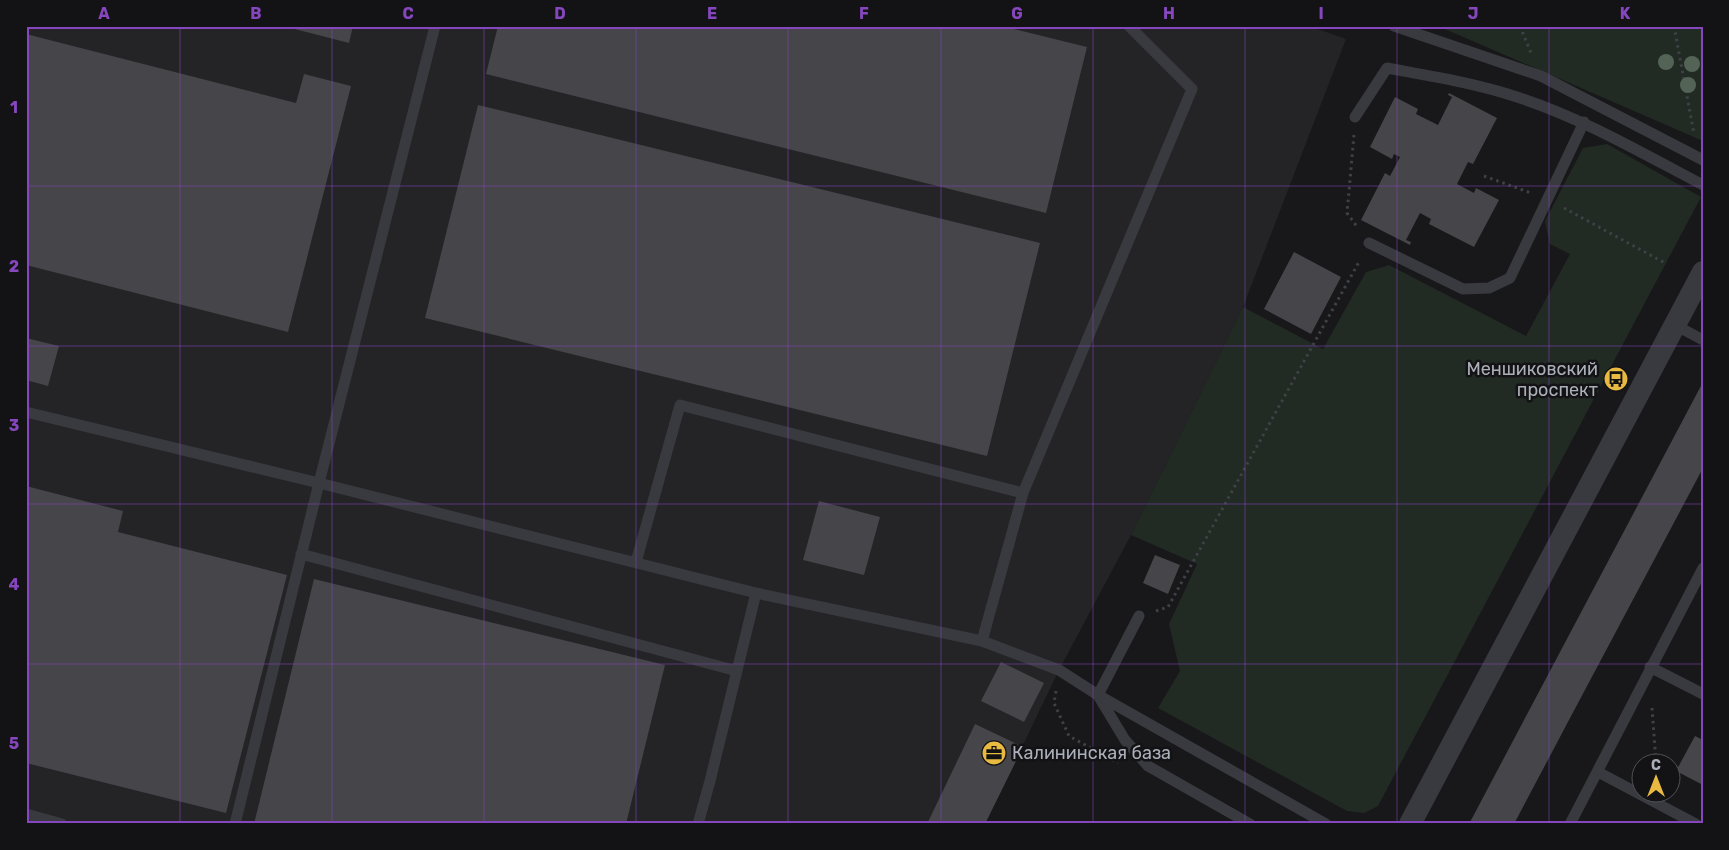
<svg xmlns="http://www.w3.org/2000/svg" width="1729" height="850" viewBox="0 0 1729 850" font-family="Rubik,sans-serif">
  <rect width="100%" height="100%" fill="#18181a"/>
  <path fill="#242427" d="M 26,26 L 1309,26 L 1346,39 L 1243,307 L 1131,535 L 1059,670 L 985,824 L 26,824 Z"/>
  <path fill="#222a24" d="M 1438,26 L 1703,26 L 1703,141 Z
    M 1607,144 L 1701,197 L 1378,806 L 1364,813 L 1347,811 L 1158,708 L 1180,671 L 1169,624 L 1197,564 L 1131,535 L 1243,307 L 1323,349 L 1366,272 L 1389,265 L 1526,336 L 1570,254 L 1550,244 L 1545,221 L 1583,148 Z"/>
  <path fill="#45454a" d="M 283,26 L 353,26 L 349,43 Z
    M 498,26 L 1002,26 L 1087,47 L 1046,213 L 486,74 Z
    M 26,34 L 296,103 L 304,74 L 351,86 L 288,332 L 26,265 Z
    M 1449,93 L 1497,118 L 1473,164 L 1468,162 L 1457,184 L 1474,193 L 1476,188 L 1499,200 L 1474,247 L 1429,224 L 1431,219 L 1420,213 L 1406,240 L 1411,242 L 1410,245 L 1361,220 L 1385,173 L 1390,176 L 1400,157 L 1394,154 L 1392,159 L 1370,147 L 1395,97 L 1418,109 L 1416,114 L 1438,125 L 1452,97 L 1448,95 Z
    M 478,105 L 1040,243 L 987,456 L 425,318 Z
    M 1294,252 L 1341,277 L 1311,334 L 1264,309 Z
    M 26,338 L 59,346 L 48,386 L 26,380 Z
    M 1703,382 L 1703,468 L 1569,720 L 1514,824 L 1469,824 Z
    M 26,486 L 123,511 L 118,532 L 287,575 L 226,813 L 26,763 Z
    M 819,501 L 880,517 L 864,575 L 803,560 Z
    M 1155,555 L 1180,565 L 1168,594 L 1143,583 Z
    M 314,579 L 665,665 L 626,824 L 254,824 Z
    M 1001,662 L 1044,683 L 1024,722 L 981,701 Z
    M 975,724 L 1023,747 L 985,824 L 927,824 Z
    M 1695,736 L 1703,740 L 1703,785 L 1676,771 Z"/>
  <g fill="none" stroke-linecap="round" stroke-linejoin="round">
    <path stroke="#3f4146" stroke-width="3" stroke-dasharray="2.5 4" stroke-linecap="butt" d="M 1520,26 L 1531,53
      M 1674,26 L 1694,134
      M 1354,135 L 1347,213 L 1358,228
      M 1484,176 L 1531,193
      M 1564,208 L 1665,263
      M 1156,611 L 1168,607 L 1360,260
      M 1056,691 L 1054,703 L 1069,736 L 1118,763
      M 1652,708 L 1656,762"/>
    <path stroke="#393a3f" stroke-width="11" d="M 1394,26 L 1541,76 L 1703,160
      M 1355,117 L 1387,68 C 1430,76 1475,83 1517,97 C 1582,118 1642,153 1703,185
      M 1369,243 L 1463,289 L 1489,288 L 1510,278 L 1584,122
      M 1675,325 L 1703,340
      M 26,412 L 319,483 L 756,593 L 982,641 L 1059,670 L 1098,695 L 1326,824
      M 301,554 L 737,671
      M 636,562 L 680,405 L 1023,493
      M 982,641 L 1023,493 L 1192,89 L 1129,26
      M 1650,667 L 1703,694
      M 1098,695 L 1139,616
      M 1099,697 L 1125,740 L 1148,766 L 1250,824
      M 1598,772 L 1696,824
      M 26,814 L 62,824
      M 235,824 L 319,483 L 435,26
      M 698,824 L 710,781 L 756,593
      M 1570,824 L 1703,568"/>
    <path stroke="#393a3f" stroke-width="22" d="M 1410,824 L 1703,272"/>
  </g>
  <g fill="#536456">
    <circle cx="1666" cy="62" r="8"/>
    <circle cx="1692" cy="64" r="8"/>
    <circle cx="1688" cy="85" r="8"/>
  </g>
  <path fill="none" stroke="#8546be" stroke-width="1" stroke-opacity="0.55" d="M 180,26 L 180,824M 332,26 L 332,824M 484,26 L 484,824M 636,26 L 636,824M 788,26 L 788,824M 941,26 L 941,824M 1093,26 L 1093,824M 1245,26 L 1245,824M 1397,26 L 1397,824M 1549,26 L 1549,824M 26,186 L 1703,186M 26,346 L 1703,346M 26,504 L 1703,504M 26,664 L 1703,664"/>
  <defs>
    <symbol id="bus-disc" viewBox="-11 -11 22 22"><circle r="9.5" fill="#e8ba42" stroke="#131315"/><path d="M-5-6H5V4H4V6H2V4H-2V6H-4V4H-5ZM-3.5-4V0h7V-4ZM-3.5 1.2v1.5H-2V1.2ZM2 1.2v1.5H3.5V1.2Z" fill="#111"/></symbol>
    <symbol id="office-disc" viewBox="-11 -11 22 22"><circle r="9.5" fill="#e8ba42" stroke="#131315"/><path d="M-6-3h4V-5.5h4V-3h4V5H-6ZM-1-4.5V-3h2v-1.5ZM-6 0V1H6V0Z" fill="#111"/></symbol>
  </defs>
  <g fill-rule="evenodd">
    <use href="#bus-disc" x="1602" y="365" width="28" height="28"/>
    <use href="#office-disc" x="980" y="739" width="28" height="28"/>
  </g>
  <g text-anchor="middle" stroke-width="5" stroke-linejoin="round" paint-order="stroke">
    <g font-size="18" fill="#abafb9" stroke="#131315" text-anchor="end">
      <text x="1598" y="375">Меншиковский<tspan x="1598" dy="21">проспект</tspan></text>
      <text x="1012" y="759" text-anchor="start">Калининская база</text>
    </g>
  </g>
  <rect width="1729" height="850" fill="none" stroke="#131315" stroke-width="55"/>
  <g transform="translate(1656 778)"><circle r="24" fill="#131315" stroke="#505157"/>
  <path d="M0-4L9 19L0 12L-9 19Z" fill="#e8ba42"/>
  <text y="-8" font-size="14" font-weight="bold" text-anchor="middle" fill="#abafb9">С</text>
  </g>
  <rect x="28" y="28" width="1674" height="794" fill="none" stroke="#8546be" stroke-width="2"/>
  <g font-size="16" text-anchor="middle" font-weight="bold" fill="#8546be">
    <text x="104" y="19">A</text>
    <text x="256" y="19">B</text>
    <text x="408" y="19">C</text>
    <text x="560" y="19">D</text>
    <text x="712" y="19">E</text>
    <text x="864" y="19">F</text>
    <text x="1017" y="19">G</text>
    <text x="1169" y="19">H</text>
    <text x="1321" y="19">I</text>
    <text x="1473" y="19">J</text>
    <text x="1625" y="19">K</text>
    <text x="14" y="113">1</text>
    <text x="14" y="272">2</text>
    <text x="14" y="431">3</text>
    <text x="14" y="590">4</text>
    <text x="14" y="749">5</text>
  </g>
</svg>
